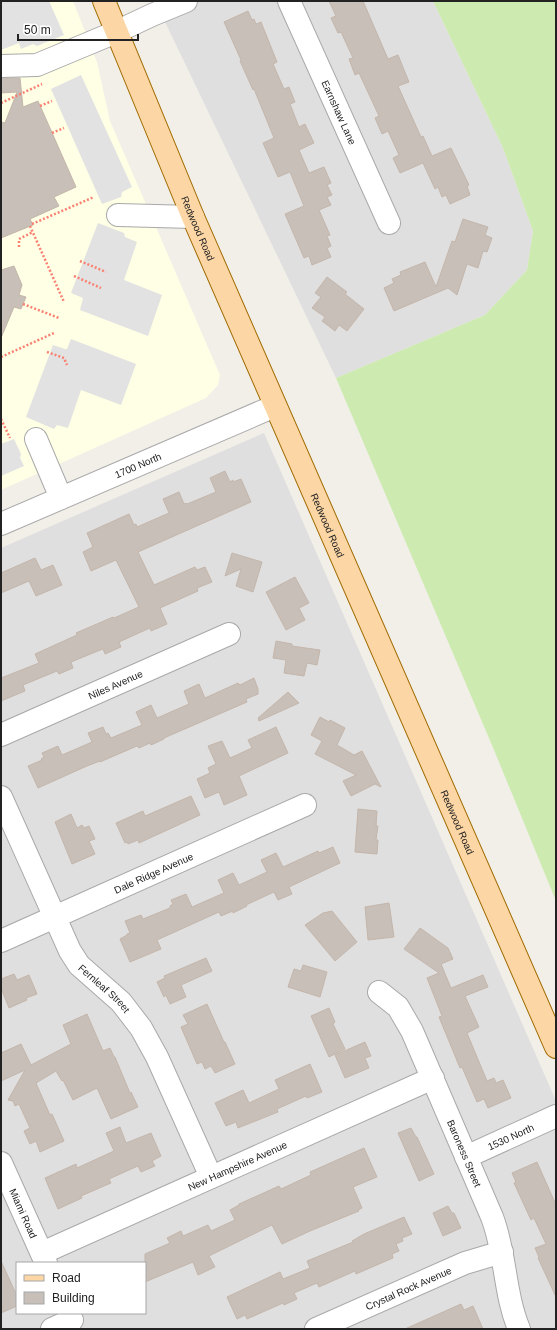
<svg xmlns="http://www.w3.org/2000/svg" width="557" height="1330" viewBox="0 0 557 1330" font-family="Arial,sans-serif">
  <rect width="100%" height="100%" fill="#f2efe9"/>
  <path fill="#e0dfdf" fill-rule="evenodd" d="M 155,1 L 433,1 L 503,148 L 533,231 L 527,270 L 485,315 L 336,378 Z
    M 264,433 L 556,1101 L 556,1329 L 1,1329 L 1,548 ZM 17,1263 L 145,1263 L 145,1313 L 17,1313 Z"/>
  <path fill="#ffffe5" d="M 1,1 L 73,1 L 97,62 L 110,121 L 220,375 L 218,385 L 206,398 L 1,490 Z"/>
  <path fill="#cdebb0" d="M 433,1 L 556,1 L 556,901 L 494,750 L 336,378 L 485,315 L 527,270 L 533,231 L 503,148 Z"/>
  <path fill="#e2e2e2" d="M 1,1 L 49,1 L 64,35 L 37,46 L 33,44 L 21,49 L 19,43 L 1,50 Z
    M 81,75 L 132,187 L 122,192 L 121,197 L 102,204 L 51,89 Z
    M 98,223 L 124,233 L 125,237 L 137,242 L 124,280 L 162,295 L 148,336 L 80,310 L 83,298 L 71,293 Z
    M 71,339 L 136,364 L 121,405 L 81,390 L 68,428 L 57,425 L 54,429 L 26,417 L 53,345 L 65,349 L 67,349 Z
    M 14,439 L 21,454 L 20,458 L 24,466 L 1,476 L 1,444 Z"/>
  <path fill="#c7bfb8" stroke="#c4b6ab" d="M 329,1 L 363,1 L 388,59 L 398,55 L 409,82 L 398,86 L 421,137 L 423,136 L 432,156 L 451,148 L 469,185 L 467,186 L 470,195 L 450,204 L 446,195 L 442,197 L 438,187 L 435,189 L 423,163 L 400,173 L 393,158 L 399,155 L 388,131 L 382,134 L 375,118 L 379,116 L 359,73 L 355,75 L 349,59 L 353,58 L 341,32 L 338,33 L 331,18 L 336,16 Z
    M 248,11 L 252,20 L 254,19 L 256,24 L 261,22 L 277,62 L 273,64 L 284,89 L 289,87 L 295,102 L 290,104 L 299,127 L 305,124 L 314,143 L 299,150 L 309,173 L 324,167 L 331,183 L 327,185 L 332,195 L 327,197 L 331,205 L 319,210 L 330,235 L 327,236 L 331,246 L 327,248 L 331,257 L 312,265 L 309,256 L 304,258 L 285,214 L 304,206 L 290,172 L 278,177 L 263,143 L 274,138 L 254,89 L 253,90 L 240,61 L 241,60 L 224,22 Z
    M 1,78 L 20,78 L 23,107 L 38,101 L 76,187 L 54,197 L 59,206 L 30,219 L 33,225 L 1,238 L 1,122 L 5,123 L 17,92 L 1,93 Z
    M 463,219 L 488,227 L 485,235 L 492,238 L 487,252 L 483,251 L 478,268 L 467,264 L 457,295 L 448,288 L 394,311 L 384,288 L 394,283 L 392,279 L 401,275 L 400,272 L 425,262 L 436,287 L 452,241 L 455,242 Z
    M 14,266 L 22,285 L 19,295 L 26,297 L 21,309 L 14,307 L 1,338 L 1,270 Z
    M 327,277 L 347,292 L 345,294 L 364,309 L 347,331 L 339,325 L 335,331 L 322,321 L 325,317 L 312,308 L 321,297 L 315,293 Z
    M 225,471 L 230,482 L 233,480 L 233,482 L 241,479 L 251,502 L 138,552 L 154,585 L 195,567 L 197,570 L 205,567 L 212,582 L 197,588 L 198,591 L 160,608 L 167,624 L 151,631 L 150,628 L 119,642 L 121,647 L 105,654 L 103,649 L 71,662 L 73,668 L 59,674 L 57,671 L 23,685 L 25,691 L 1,701 L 1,678 L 39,663 L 35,654 L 77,635 L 76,633 L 113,617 L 114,618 L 139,607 L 116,560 L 91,571 L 83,552 L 93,547 L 87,533 L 129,514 L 134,525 L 136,524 L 137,527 L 169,513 L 163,499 L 179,492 L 184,504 L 186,503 L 187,504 L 216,492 L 210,478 Z
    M 232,553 L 262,562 L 253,592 L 236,586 L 241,569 L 225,576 Z
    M 35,558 L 41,570 L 53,565 L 62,585 L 36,596 L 29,581 L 1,593 L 1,573 Z
    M 295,577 L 309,603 L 299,608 L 305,620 L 286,630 L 266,592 Z
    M 276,641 L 292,644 L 292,646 L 320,650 L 317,665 L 307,663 L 304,676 L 284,673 L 286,660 L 273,658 Z
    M 254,678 L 258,689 L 258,694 L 246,699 L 247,702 L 164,738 L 164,739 L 151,745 L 150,743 L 139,748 L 137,746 L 100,762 L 100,761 L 87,766 L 38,788 L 28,766 L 42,760 L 41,759 L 44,757 L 42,753 L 58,746 L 62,755 L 92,742 L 88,733 L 103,727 L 106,734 L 108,733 L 111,738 L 142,725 L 136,712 L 151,705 L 157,718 L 189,704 L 184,691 L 199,684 L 205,698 L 238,683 L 240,685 Z
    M 288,692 L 299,703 L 259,721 L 258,718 Z
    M 320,717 L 329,722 L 330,720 L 345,728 L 337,745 L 354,755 L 362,751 L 381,787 L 375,784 L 351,796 L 343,781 L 356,775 L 315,754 L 322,741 L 311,735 Z
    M 276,727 L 288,753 L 239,776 L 247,795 L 224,805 L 219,792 L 205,798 L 197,779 L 210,773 L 208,768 L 216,764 L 208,746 L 222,741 L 230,758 L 252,748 L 248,740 Z
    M 191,796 L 200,815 L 139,843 L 138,840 L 128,844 L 127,842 L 125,843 L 116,823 L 143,811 L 145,816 Z
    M 358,809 L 377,811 L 376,826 L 378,826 L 376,840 L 378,840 L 377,854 L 355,852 Z
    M 71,814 L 77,828 L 82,825 L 84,828 L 89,826 L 95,839 L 89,841 L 95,854 L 72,864 L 55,822 Z
    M 333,847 L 340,863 L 289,887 L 292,894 L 278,900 L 274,892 L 246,905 L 247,906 L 233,913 L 233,911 L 221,916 L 219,912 L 157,940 L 161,949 L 130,962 L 120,939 L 127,935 L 127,934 L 130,933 L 125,921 L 141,915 L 143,919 L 170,908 L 170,906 L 173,904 L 171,900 L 186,894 L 192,907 L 224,893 L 218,880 L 233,873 L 239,885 L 267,872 L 261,860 L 276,853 L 283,867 L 318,851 L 319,853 Z
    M 389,903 L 394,937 L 368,940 L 365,907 Z
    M 332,911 L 357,942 L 335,961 L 305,925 L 323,913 Z
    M 420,928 L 448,948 L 453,959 L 441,964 L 451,988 L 483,975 L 488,987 L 465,996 L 479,1027 L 467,1033 L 487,1081 L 494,1078 L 496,1083 L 503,1080 L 511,1098 L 488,1108 L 484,1099 L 477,1102 L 462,1067 L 460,1068 L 439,1017 L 442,1016 L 427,978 L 439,973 L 404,949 Z
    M 206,958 L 212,971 L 181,985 L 186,997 L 170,1004 L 166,995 L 164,997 L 157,982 L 165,978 L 164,976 Z
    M 303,965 L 327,972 L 320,997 L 288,987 L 294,969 L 301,971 Z
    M 14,974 L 17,980 L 29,975 L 37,994 L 26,998 L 27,1000 L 9,1008 L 1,988 L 1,979 Z
    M 207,1004 L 224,1042 L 225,1042 L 235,1064 L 215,1073 L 211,1066 L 205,1069 L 202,1062 L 197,1064 L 181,1027 L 188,1024 L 183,1015 Z
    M 329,1008 L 335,1022 L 333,1024 L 345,1049 L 329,1057 L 311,1016 Z
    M 87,1014 L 103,1051 L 110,1048 L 114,1057 L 115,1057 L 130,1093 L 131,1092 L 138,1107 L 111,1119 L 97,1088 L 73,1100 L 63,1080 L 62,1081 L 56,1071 L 36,1083 L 50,1115 L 52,1114 L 64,1141 L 40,1152 L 36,1141 L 30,1144 L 24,1131 L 30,1128 L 19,1104 L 15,1106 L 13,1101 L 8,1100 L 25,1070 L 1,1081 L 1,1053 L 21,1044 L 31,1065 L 71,1044 L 63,1025 Z
    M 365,1042 L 371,1056 L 365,1058 L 369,1068 L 345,1078 L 335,1055 Z
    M 310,1064 L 322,1092 L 307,1098 L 306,1096 L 277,1109 L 278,1112 L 238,1128 L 236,1122 L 226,1126 L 215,1103 L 243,1090 L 249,1103 L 279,1089 L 275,1080 Z
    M 120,1127 L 126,1143 L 151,1133 L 161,1156 L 152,1161 L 155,1166 L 141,1172 L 138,1166 L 109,1179 L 111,1183 L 81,1196 L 82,1198 L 58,1209 L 45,1178 L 76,1164 L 77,1168 L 114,1151 L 106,1133 Z
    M 411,1128 L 416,1137 L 417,1137 L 434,1174 L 419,1181 L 398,1133 Z
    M 364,1148 L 377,1177 L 353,1187 L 362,1208 L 358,1210 L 359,1211 L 310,1231 L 282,1244 L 272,1225 L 209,1256 L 215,1267 L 198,1275 L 193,1262 L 145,1282 L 145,1254 L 170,1243 L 167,1238 L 181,1231 L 183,1236 L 208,1225 L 211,1231 L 235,1220 L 230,1210 L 239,1205 L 239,1204 L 279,1186 L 281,1189 L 311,1175 L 310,1172 Z
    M 537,1162 L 556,1205 L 556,1297 L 538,1258 L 539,1257 L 535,1248 L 546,1244 L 534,1218 L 531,1220 L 514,1183 L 516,1182 L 512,1173 Z
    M 448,1206 L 452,1213 L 454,1213 L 461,1228 L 443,1236 L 433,1213 Z
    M 404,1217 L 412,1234 L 402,1238 L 403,1241 L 396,1244 L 399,1251 L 392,1254 L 393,1258 L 356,1274 L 355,1271 L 319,1287 L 317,1283 L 294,1293 L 297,1299 L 284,1305 L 283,1303 L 247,1319 L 245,1315 L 237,1319 L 227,1297 L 280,1272 L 283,1279 L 310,1268 L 307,1261 L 353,1242 L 352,1241 L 364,1234 Z
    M 1,1261 L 17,1296 L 17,1306 L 1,1313 Z
    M 461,1304 L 464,1310 L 473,1306 L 483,1329 L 405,1329 Z"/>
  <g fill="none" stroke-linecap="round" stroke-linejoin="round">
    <defs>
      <g id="minor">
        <path id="s1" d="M 289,1 L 389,223"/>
        <path d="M 1,66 L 37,65 L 116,32 L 152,15 L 186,1"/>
        <path d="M 118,215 L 193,217"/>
        <path d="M 36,439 L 61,498"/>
        <path id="s2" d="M 1,524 L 275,406"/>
        <path id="s3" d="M 1,735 L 229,634"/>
        <path id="s4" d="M 1,797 L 70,951 L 79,965 L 121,1002 L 141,1028 L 157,1057 L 211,1177"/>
        <path id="s5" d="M 1,941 L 305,805"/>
        <path id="s6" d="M 379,992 L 398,1007 L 412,1031 L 492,1217 C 506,1253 504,1293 519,1329"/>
        <path id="s7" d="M 466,1157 L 556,1116"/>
        <path id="s8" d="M 1,1163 L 46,1263"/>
        <path id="s9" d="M 42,1253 L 433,1078"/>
        <path d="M 52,1329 L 72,1320"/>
        <path id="s10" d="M 316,1329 L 465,1263 L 502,1252"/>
      </g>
      <g id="major">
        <path id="s11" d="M 104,1 L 193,217 L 556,1047"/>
      </g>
    </defs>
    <use href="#minor" stroke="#a9a9a9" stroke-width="24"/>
    <use href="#major" stroke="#a06b00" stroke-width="24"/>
    <path stroke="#fa8072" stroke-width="2.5" stroke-dasharray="2 2" stroke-linecap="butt" d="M 1,103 L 42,84
      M 40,106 L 52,101
      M 52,133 L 64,128
      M 32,224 L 94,197
      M 30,226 L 64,302
      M 19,247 L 19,239 L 33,232
      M 80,261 L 106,272
      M 74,276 L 101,288
      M 23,304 L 59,318
      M 47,352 L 64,358 L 67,365
      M 1,357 L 54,333
      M 1,419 L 10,438"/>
    <use href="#minor" stroke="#fff" stroke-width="22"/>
    <use href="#major" stroke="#fcd6a4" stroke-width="22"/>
  </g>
  <g text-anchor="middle" stroke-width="3.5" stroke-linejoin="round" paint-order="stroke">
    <g font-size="10" fill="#222" stroke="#fff">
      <text dy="4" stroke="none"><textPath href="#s1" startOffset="122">Earnshaw Lane</textPath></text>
      <text dy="4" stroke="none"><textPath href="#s11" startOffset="246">Redwood Road</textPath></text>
      <text dy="4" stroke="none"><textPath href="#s2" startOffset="149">1700 North</textPath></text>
      <text dy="4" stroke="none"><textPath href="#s11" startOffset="570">Redwood Road</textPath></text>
      <text dy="4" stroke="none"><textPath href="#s3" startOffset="125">Niles Avenue</textPath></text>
      <text dy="4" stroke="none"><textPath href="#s11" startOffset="894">Redwood Road</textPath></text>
      <text dy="4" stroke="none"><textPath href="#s5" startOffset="167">Dale Ridge Avenue</textPath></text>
      <text dy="4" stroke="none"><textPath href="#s4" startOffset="220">Fernleaf Street</textPath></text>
      <text dy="4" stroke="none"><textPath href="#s7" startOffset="49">1530 North</textPath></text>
      <text dy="4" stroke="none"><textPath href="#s6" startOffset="185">Baroness Street</textPath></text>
      <text dy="4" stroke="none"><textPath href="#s9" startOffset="214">New Hampshire Avenue</textPath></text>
      <text dy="4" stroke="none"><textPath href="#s8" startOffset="55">Miami Road</textPath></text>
      <text dy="4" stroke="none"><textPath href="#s10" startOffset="101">Crystal Rock Avenue</textPath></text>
    </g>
  </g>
  <rect width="557" height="1330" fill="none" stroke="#222222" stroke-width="4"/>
  <rect x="16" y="1262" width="130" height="52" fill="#ffffff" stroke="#a7a7a7"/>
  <rect x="24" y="1275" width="20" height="6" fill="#fcd6a4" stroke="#a7a7a7"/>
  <text x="52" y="1282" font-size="12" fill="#222222">Road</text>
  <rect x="24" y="1292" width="20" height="12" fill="#c7bfb8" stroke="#a7a7a7"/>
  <text x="52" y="1302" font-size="12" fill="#222222">Building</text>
  <path d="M18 34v6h120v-6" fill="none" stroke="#222222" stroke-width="2"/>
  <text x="24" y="34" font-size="12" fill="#222222" stroke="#ffffff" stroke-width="3" paint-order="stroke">50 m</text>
</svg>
